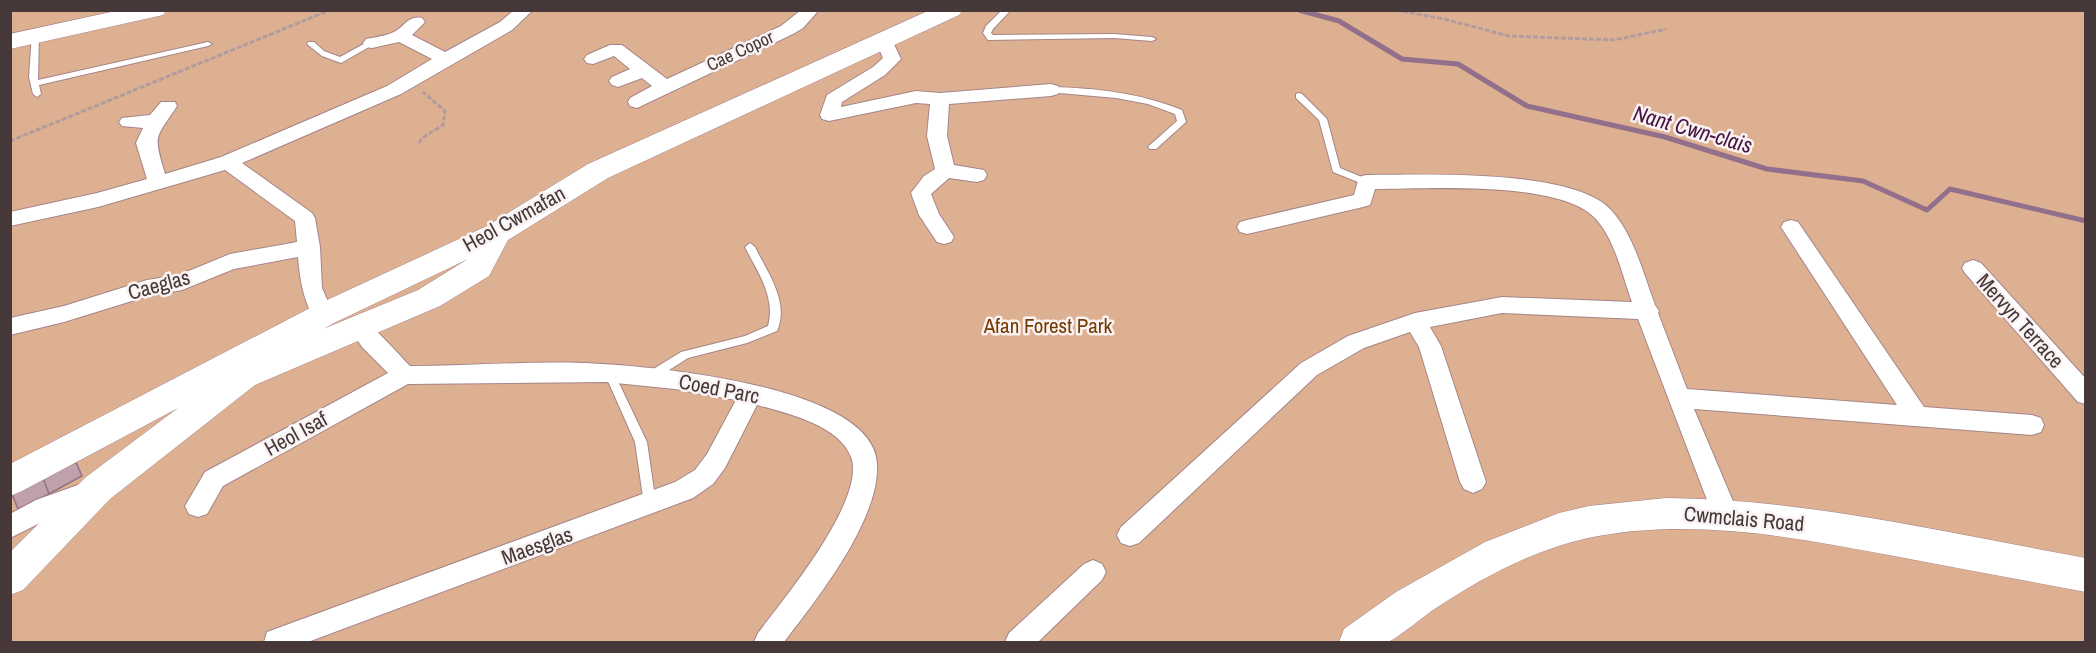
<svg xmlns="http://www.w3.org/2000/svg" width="2096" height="653" viewBox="0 0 2096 653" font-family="'Archivo Narrow',sans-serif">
  <rect width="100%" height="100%" fill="#fcdfe1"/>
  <path fill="#deb092" d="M 11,11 L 2085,11 L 2085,642 L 11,642 Z"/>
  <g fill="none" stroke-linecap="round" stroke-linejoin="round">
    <path stroke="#926f8a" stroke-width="5" d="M 1299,10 L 1339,21 L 1402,59 L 1458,64 L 1527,106 L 1665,137 L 1767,169 L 1863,181 L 1927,210 L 1950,189 L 2086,221"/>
  </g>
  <path fill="#bfa0ad" stroke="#8d717c" stroke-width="1.5" d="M 76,462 L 82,476 L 49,494 L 43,478 Z
    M 43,478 L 49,494 L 18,509 L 12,494 Z"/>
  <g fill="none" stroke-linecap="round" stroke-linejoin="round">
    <defs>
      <path id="lane" d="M 1002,10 L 1011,10 L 993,29 L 991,33 L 993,35 L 1114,34 L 1152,37 L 1156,39 L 1152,41 L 1114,38 L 988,40 L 983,33 L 986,26 Z
        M 32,34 L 35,34 L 39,36 L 38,80 L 208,42 L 212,44 L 208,46 L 39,85 L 41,94 L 37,97 L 33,94 L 29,77 Z
        M 369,41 L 372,41 L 376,43 L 341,63 L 322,56 L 307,44 L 308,42 L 314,42 L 324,51 L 340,57 Z
        M 1051,87 C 1096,88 1140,93 1182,110 L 1186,122 L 1156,149 L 1150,149 L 1148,147 L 1150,145 L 1177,121 L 1175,114 L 1148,104 L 1116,98 L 1048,92 L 1048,88 Z
        M 1299,93 L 1302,94 L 1327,119 L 1340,168 L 1369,180 L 1371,182 L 1369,184 L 1363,184 L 1333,172 L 1319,120 L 1296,98 L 1296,94 Z
        M 750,243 L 755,247 C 767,272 790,302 777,331 L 747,343 L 688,358 L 655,379 L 647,379 L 646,376 L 647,373 L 681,352 L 745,336 L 768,326 C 776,297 757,271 745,247 Z
        M 613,370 L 617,371 L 618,374 L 617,379 L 647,442 L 656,504 L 654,508 L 650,509 L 646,508 L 644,504 L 635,442 L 607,379 L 609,371 Z"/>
      <path id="street" d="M 514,10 L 533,10 L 512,30 L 401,94 L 242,163 L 312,213 L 315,218 L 320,247 L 322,288 L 334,315 L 331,321 L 323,323 L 315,321 C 303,299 300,281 298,257 L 234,269 L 182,290 L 148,296 L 64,322 L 10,335 L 10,318 L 64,306 L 147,280 L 179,275 L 230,254 L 297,242 L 295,221 L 225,170 L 98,207 L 10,226 L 10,212 L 97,193 L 147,179 L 136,143 L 143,128 L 122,126 L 119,122 L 122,118 L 150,115 L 161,102 L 175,102 L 177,106 C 155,140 153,133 165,174 L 221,157 L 387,86 L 432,59 L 399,42 L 372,48 L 366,47 L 363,43 L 366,39 C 375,37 386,36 394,32 C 405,27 407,15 422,18 L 425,22 L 412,35 L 445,52 L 500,22 Z
        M 801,10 L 819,10 L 803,28 L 793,34 L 637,108 L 630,106 L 628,102 L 630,98 L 652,86 L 642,78 L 618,87 L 612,85 L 609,81 L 612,77 L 630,69 L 614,56 L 593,64 L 587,63 L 584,59 L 587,55 L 610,45 L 622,45 L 667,79 L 781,26 Z
        M 885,37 L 891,38 L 901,59 L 885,75 L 842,102 L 841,107 L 916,91 L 940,93 L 1051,84 L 1058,86 L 1060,90 L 1058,94 L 1051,96 L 949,104 L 947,136 L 954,165 L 984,170 L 987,175 L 984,180 L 977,182 L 949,178 L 931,194 L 939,214 L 954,237 L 951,242 L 944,244 L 937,242 L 919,215 L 911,193 L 924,176 L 935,169 L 927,136 L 930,104 L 916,103 L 829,121 L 822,119 L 820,115 L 827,95 L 873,67 L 883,58 L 876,42 L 879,38 Z
        M 1366,175 C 1421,175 1573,168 1611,210 C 1634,235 1643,273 1655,305 L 1659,311 L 1658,313 L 1687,389 L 1897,405 L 1781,227 L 1784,222 L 1791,220 L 1798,222 L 1924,407 L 2032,415 L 2041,418 L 2044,425 L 2041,432 L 2032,435 L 1694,409 L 1738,513 L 1734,521 L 1725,524 L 1716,521 L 1712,513 L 1638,319 L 1502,313 L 1430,327 L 1441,346 L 1486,482 L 1482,489 L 1473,493 L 1464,489 L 1460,482 L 1419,347 L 1410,332 L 1364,348 L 1317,375 L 1139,543 L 1130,546 L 1121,543 L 1117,535 L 1121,527 L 1301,363 L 1348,336 L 1415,313 L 1502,297 L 1632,302 C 1622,275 1615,239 1595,218 C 1558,180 1426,189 1375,189 L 1370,205 L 1363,207 L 1247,234 L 1240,232 L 1237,227 L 1240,222 L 1247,220 L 1354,195 L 1359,177 Z
        M 1973,260 L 1981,263 L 2086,379 L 2086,404 L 2078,402 L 1965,273 L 1962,268 L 1965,263 Z
        M 360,319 C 371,322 400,356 410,366 C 468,366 526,361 583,363 C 642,365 874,384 877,464 C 880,520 817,599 784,642 L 754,642 L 758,633 C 783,600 867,499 851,457 C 839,425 786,413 757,405 L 725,468 L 713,484 L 693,498 L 308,642 L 264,642 L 267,632 L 675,482 L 695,470 L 707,454 L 736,400 L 675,389 L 606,382 L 408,384 L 223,486 L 207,514 L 198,517 L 189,514 L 185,506 L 205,472 L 388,373 L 362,347 L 349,327 L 352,321 Z
        M 89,481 L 98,484 L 102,492 L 98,500 L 54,516 L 10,538 L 10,514 L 36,500 Z
        M 1093,560 L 1102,564 L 1106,572 L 1102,580 L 1038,642 L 1005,642 L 1009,633 L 1084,564 Z"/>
      <path id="secondary" d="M 120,10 L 167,10 L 163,15 L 10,49 L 10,34 Z
        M 930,10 L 963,10 L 959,15 L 608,178 L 508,240 L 489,276 L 440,306 L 255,385 L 110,499 L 23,590 L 10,595 L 10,552 L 86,477 L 178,408 L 22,491 L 10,496 L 10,464 L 312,307 L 487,226 L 588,164 ZM 468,259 L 418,290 L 323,329 L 334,323 Z
        M 1666,498 C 1807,499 1947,533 2086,558 L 2086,592 C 2022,580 1958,568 1894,556 C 1794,537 1689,517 1588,538 C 1533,550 1483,577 1436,608 C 1425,615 1398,638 1388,642 C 1379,645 1348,643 1339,642 L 1344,629 L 1396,592 L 1485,542 L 1559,513 L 1589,506 Z"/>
    </defs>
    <use href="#lane" stroke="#a68588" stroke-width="2"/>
    <use href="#street" stroke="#a68588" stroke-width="2"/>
    <use href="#secondary" stroke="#a68588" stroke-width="1"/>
    <path stroke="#b29b9d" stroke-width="3" stroke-dasharray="5 2" stroke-linecap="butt" d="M 1396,10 L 1444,19 L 1509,36 L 1614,40 L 1666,29
      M 10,141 L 330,10
      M 419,143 L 422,138 L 443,125 L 445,111 L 423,92"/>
    <use href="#lane" fill="#fff" fill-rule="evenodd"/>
    <use href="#street" fill="#fff" fill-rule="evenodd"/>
    <use href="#secondary" fill="#fff" fill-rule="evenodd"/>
  </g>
  <g text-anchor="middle" stroke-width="5" stroke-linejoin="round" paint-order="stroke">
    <g font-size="18" fill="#463839" stroke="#faf3f3">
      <text transform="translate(740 51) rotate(-25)" y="6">Cae Copor</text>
    </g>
    <g font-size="21" fill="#463839" stroke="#faf3f3">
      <text transform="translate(514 219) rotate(-29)" y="7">Heol Cwmafan</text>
      <text transform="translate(159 285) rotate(-15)" y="7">Caeglas</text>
      <text transform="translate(2020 321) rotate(48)" y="7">Mervyn Terrace</text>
      <text transform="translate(719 389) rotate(11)" y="7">Coed Parc</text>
      <text transform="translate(296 434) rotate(-29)" y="7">Heol Isaf</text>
      <text transform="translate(1744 519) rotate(5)" y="7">Cwmclais Road</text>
      <text transform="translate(537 546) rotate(-20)" y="7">Maesglas</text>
    </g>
    <g font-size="21" fill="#753a01" stroke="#faf3f3">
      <text x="1048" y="333">Afan Forest Park</text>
    </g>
    <g font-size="22" font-style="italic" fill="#471344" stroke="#faf3f3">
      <text transform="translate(1693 129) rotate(16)" y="8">Nant Cwn-clais</text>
    </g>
  </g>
  <rect width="2096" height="653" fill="none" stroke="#463839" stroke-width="24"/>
</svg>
